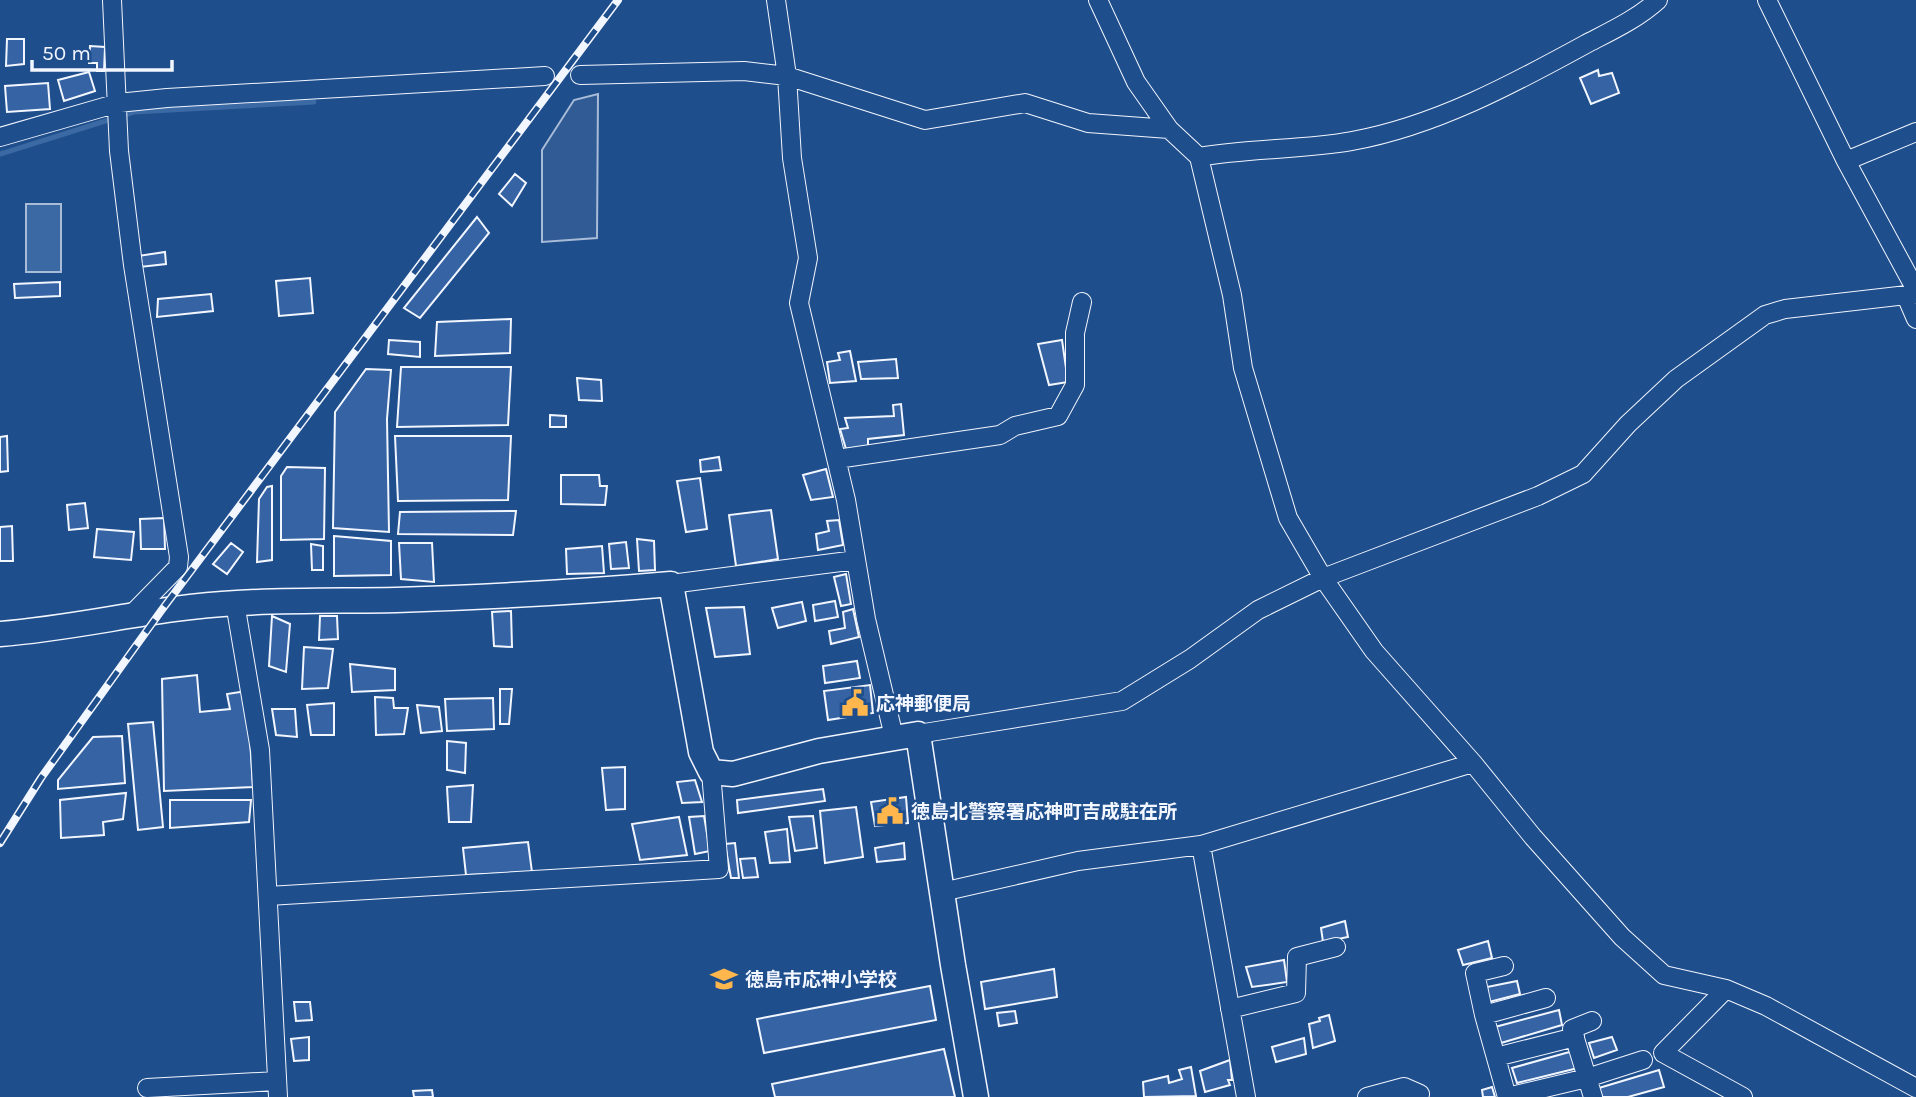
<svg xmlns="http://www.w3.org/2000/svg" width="1916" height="1097" viewBox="0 0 1916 1097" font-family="Karla,'Noto Sans JP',sans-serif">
  <rect width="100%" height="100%" fill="#1f4e8c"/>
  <path fill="#305b95" stroke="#a8bbd7" stroke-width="2" d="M 598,94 L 597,238 L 542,242 L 542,150 L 574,100 Z"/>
  <path fill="#3b69a3" stroke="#a8bbd7" stroke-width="2" d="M 26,204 L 61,204 L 61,272 L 26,272 Z"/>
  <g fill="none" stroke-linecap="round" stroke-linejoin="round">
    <path stroke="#3b69a3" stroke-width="5" d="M 0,154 L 134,112 L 314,102"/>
  </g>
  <path fill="#3563a3" stroke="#f2f6ff" stroke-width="2" d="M 7,39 L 24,39 L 24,64 L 6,66 Z
    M 90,46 L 105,47 L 104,71 L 97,71 L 97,63 L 89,63 Z
    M 1598,70 L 1599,76 L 1612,73 L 1619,93 L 1591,104 L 1580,78 Z
    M 89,72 L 95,91 L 64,101 L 58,80 Z
    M 48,83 L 50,109 L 7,112 L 5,86 Z
    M 515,174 L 526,183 L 512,206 L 499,194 Z
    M 477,217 L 489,233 L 420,318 L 404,308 Z
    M 165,252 L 166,264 L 140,267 L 138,256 Z
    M 310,278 L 313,313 L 279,316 L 276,281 Z
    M 60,282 L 60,296 L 15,298 L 14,284 Z
    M 211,294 L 213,311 L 157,317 L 158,299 Z
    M 511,319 L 510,353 L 435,356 L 437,322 Z
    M 389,340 L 420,342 L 420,357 L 388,354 Z
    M 1062,340 L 1068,382 L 1049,385 L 1038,344 Z
    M 850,351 L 856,381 L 830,383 L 827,362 L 840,360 L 838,353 Z
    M 896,359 L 898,378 L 861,379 L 858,362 Z
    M 401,367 L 511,367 L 508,425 L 397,427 Z
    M 366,369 L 391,370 L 387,419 L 389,532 L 333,528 L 335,412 Z
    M 577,378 L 601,380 L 602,401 L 579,400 Z
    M 901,404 L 904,435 L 868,439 L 868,446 L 846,449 L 840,429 L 848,428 L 845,418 L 894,416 L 893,405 Z
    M 550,415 L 566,416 L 566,427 L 550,427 Z
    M 7,436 L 8,471 L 0,472 L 0,437 Z
    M 395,436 L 511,436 L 508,500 L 398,501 Z
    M 719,457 L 721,470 L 701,472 L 700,460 Z
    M 287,467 L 325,468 L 324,539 L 281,540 L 281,476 Z
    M 826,469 L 833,497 L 811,500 L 803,475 Z
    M 561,475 L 599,475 L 600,486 L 607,486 L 605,505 L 561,504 Z
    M 700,478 L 707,529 L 686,532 L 677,481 Z
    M 272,486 L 272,560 L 257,562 L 259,499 L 267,487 Z
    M 85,503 L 88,528 L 69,530 L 67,505 Z
    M 771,510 L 778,559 L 736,566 L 729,515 Z
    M 516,511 L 513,535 L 398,534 L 400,512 Z
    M 164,518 L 165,549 L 141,549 L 140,519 Z
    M 839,520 L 843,545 L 818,550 L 816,534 L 829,531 L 827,521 Z
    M 12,526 L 13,561 L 0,561 L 0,527 Z
    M 97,529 L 134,532 L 131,560 L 94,557 Z
    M 334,536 L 391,541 L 391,575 L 334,576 Z
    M 637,539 L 654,541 L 655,570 L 639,571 Z
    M 626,542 L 629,568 L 611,569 L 609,544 Z
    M 231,543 L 243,552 L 227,574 L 213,564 Z
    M 399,543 L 432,543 L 434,582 L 401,579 Z
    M 311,544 L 323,546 L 323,570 L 312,570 Z
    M 602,546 L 604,573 L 567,574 L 566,549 Z
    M 846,574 L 851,604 L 841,606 L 834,577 Z
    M 835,601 L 838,617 L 815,621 L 813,605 Z
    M 802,602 L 806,621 L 778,628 L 772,608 Z
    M 744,607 L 750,654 L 715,657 L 706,608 Z
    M 853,609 L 859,637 L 831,644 L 829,631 L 845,628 L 843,612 Z
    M 511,611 L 512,647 L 494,646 L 492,612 Z
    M 272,616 L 290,624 L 286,672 L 269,666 Z
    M 320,616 L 337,616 L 338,639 L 319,640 Z
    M 304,647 L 333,649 L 328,688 L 302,689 Z
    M 857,661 L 860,678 L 825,683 L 823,666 Z
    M 350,664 L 395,669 L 395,690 L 352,692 Z
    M 197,675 L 200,712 L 230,709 L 227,694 L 247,691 L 253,787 L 164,791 L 162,679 Z
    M 870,685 L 873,713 L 828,720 L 824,691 Z
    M 500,689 L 512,689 L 509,724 L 500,724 Z
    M 375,697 L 393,698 L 394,708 L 408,708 L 404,734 L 376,735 Z
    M 493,698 L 494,729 L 447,731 L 445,699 Z
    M 334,703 L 334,735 L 311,735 L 307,705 Z
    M 417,705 L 439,707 L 442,731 L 421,733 Z
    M 272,709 L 295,709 L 297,737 L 276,735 Z
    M 153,722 L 163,827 L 138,830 L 128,724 Z
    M 122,736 L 125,783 L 58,789 L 58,780 L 93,737 Z
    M 447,741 L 466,743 L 465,773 L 447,770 Z
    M 625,767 L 625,809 L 606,810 L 602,768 Z
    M 695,780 L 702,802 L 682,803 L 677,782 Z
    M 473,785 L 471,822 L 449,822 L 447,787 Z
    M 823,789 L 825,801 L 738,813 L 737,800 Z
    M 126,793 L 123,819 L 103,822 L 104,835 L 61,838 L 60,800 Z
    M 906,797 L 908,823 L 875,826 L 871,802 Z
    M 170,800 L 251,800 L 249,822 L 170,828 Z
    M 856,807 L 863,857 L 825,863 L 820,811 Z
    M 704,816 L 710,851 L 695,854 L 689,817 Z
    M 813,816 L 817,848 L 795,851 L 789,817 Z
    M 679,817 L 687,855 L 640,860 L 632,824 Z
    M 787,829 L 790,862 L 770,863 L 765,832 Z
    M 528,842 L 532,872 L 466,875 L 463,848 Z
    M 735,843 L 739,878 L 731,878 L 725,844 Z
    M 904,843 L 905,859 L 877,862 L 875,848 Z
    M 755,858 L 758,877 L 743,878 L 740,859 Z
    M 1345,921 L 1348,937 L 1323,942 L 1321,928 Z
    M 1488,941 L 1492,958 L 1463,965 L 1458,950 Z
    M 1284,960 L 1287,982 L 1252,987 L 1246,967 Z
    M 1054,969 L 1057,997 L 985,1009 L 981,982 Z
    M 1517,981 L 1520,994 L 1489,1002 L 1487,987 Z
    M 930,986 L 936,1020 L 764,1053 L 757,1019 Z
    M 294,1002 L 310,1002 L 312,1020 L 296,1021 Z
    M 1559,1010 L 1562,1025 L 1501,1043 L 1495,1027 Z
    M 1015,1011 L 1017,1023 L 999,1026 L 997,1013 Z
    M 1329,1015 L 1335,1041 L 1313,1048 L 1309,1024 L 1320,1021 L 1319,1018 Z
    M 309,1037 L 309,1060 L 294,1061 L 291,1039 Z
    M 1612,1037 L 1617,1050 L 1594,1058 L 1589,1043 Z
    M 1304,1038 L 1306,1054 L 1276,1062 L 1272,1047 Z
    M 944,1049 L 955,1097 L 775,1097 L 772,1084 Z
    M 1573,1051 L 1578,1068 L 1517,1083 L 1512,1068 Z
    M 1230,1060 L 1232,1080 L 1228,1080 L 1230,1085 L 1205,1092 L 1200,1071 Z
    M 1191,1067 L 1196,1096 L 1144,1097 L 1143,1082 L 1168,1076 L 1169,1083 L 1182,1079 L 1179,1070 Z
    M 1659,1070 L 1664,1087 L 1628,1097 L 1602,1097 L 1599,1088 Z
    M 1492,1087 L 1495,1097 L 1483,1097 L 1482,1090 Z
    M 432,1090 L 433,1097 L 414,1097 L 413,1091 Z"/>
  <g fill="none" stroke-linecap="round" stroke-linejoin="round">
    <defs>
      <path id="street" d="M 112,0 L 119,151 L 133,265 L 179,557 L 178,567 L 131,615
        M 776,0 L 787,76 L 925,120 L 1025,103 L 1088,123 L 1169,129
        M 1098,0 L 1136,82 L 1169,129 L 1199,157 L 1232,295 L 1243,368 L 1288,518 L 1323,578 L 1374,651 L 1473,763 L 1533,837 L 1622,937 L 1664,975 L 1726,989 L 1766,1006 L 1916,1088
        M 1767,0 L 1846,161 L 1916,290
        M 580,75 L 744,71 L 787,76 L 792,158 L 808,258 L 799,303 L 846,500 L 866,619 L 894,737
        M 0,137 L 118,103 L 167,98 L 545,76
        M 1199,157 C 1249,148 1303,150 1352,141 C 1435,126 1513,84 1586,44 C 1611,31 1637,19 1658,0
        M 1846,161 L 1916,132
        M 1906,296 L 1916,319
        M 837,459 L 1000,435 L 1015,426 L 1058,416 L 1075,385 L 1075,333 L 1082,302
        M 671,584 L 856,560
        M 235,603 L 260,750 L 278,1097
        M 918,734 L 1122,701 L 1190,659 L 1258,610 L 1323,578 L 1538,496 L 1583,474 L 1628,424 L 1676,379 L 1765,315 L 1785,309 L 1916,294
        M 1201,845 L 1246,1097
        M 942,892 L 1078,861 L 1201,845 L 1473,763
        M 268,896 L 719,869 L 711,772
        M 1726,989 L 1663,1053 L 1743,1097
        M 1230,1009 L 1296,993 L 1297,957 L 1336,947
        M 1484,1015 L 1475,973 L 1504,966
        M 1592,1021 L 1572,1029 L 1593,1097
        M 1496,1057 L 1575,1037
        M 147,1088 L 277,1081
        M 1367,1097 L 1404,1087 L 1420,1094
        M 1507,1097 L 1484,1015 L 1546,998
        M 1507,1097 L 1587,1078 L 1643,1060"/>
      <path id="secondary" d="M 0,634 C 79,628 157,607 237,603 C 290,600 343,601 396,600 C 488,597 580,592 671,584 L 701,752 L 711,772 L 733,774 L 819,751 L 918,734 L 953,965 L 976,1097"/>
    </defs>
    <use href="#street" stroke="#f2f6ff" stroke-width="20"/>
    <use href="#secondary" stroke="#f2f6ff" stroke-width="27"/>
    <use href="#street" stroke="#1f4e8c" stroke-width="18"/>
    <use href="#secondary" stroke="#1f4e8c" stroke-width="24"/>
    <defs>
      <path id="rail" d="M 0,843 L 41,778 L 161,611 L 618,0"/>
    </defs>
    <use href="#rail" stroke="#f2f6ff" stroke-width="8"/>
    <use href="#rail" stroke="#1f4e8c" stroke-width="5" stroke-dasharray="16" stroke-linecap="butt"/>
  </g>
  <defs>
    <symbol id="civic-bare" viewBox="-9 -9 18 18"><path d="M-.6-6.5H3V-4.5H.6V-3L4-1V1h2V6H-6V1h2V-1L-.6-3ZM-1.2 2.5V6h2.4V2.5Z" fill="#ffb74d" stroke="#1f4e8c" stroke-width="2.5" paint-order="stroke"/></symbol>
    <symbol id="school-bare" viewBox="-9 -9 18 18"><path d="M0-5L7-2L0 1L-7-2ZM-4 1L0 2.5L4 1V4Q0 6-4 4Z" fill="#ffb74d" stroke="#1f4e8c" stroke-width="2.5" paint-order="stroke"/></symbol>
  </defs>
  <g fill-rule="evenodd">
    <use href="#civic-bare" x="836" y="684" width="38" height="38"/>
    <use href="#civic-bare" x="871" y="792" width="38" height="38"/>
    <use href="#school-bare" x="705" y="960" width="38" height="38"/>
  </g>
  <g text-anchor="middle" stroke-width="5" stroke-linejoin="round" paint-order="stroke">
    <g font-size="19" font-weight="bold" fill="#f2f6ff" stroke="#1f4e8c" text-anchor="start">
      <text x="876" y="710">応神郵便局</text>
      <text x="911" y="818">徳島北警察署応神町吉成駐在所</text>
      <text x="745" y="986">徳島市応神小学校</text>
    </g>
  </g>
  <path d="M32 60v10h140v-10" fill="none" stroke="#f2f6ff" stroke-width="3.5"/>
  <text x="42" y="60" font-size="21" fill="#f2f6ff" stroke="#1f4e8c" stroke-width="5" paint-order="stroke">50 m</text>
</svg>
